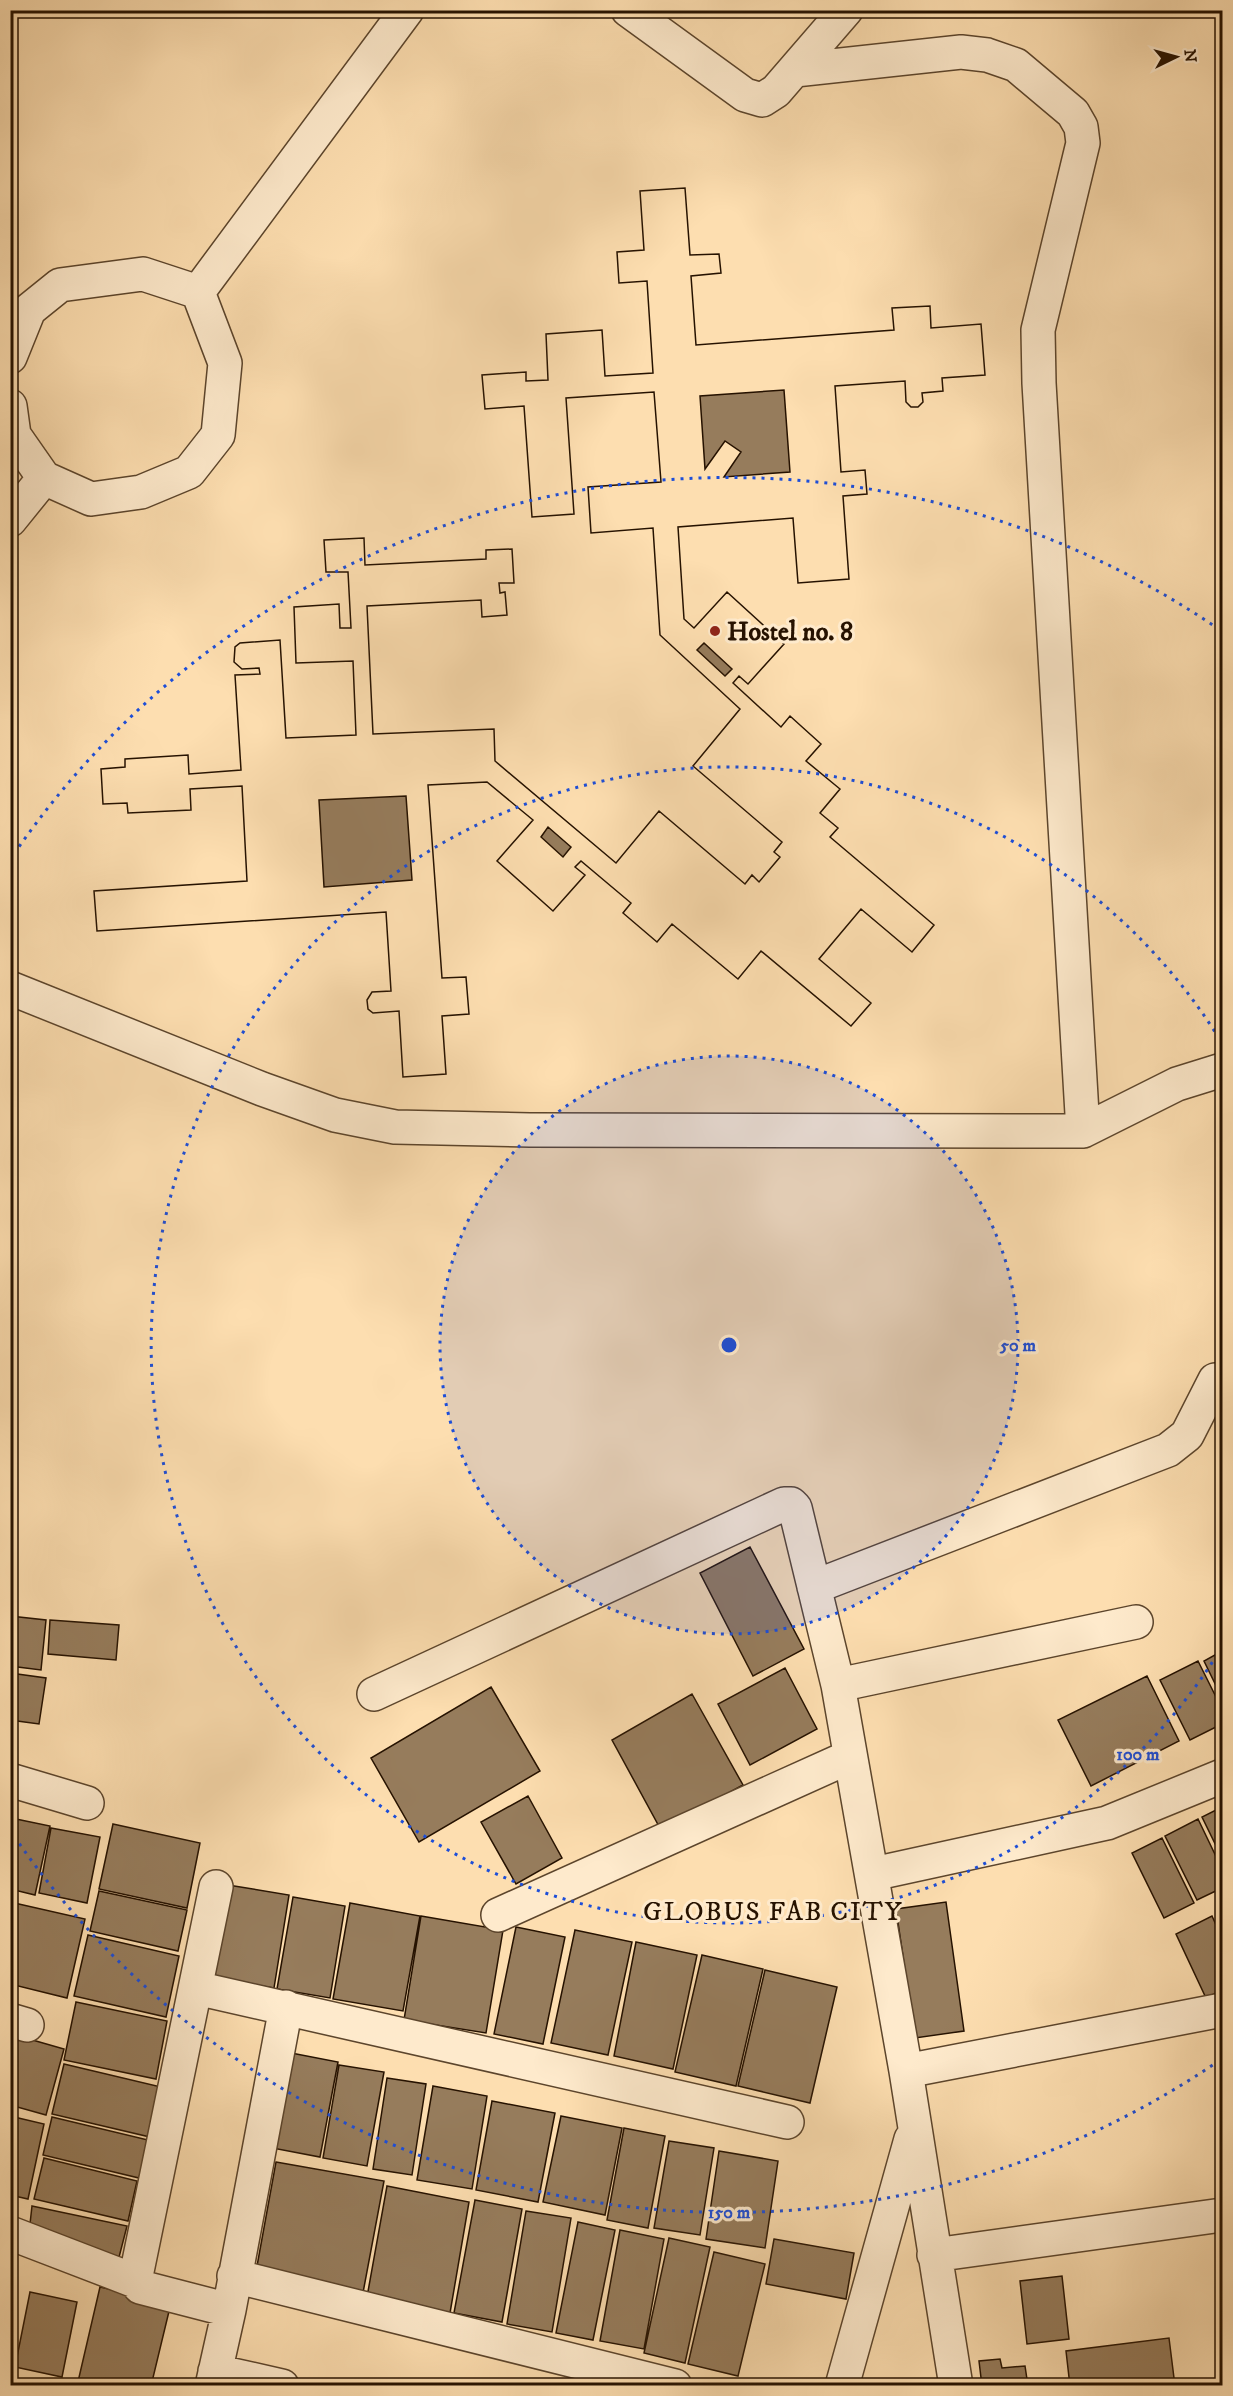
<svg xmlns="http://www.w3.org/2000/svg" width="1233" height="2396" viewBox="0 0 1233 2396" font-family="'IM FELL DW Pica',serif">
  <rect width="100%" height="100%" fill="#fddeb0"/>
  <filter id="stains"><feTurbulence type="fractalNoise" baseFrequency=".00333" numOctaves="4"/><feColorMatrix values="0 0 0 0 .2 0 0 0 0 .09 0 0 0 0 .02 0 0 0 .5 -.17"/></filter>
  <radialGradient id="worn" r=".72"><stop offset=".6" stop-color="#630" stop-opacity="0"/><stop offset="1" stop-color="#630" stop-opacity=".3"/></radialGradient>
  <path fill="#967c5c" stroke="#261200" stroke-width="1.5" fill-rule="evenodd" d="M 685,188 L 690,255 L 719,254 L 721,273 L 691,276 L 696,345 L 894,330 L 892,308 L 930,306 L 931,328 L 981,324 L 985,375 L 942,378 L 943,391 L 922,393 L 923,402 L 918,407 L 911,407 L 906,402 L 905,381 L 835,386 L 841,472 L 865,470 L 867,494 L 843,496 L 849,579 L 798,583 L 793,518 L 678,527 L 684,619 L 694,628 L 727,592 L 784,644 L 748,684 L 739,676 L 733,683 L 781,727 L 790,716 L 821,744 L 806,761 L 840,789 L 820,813 L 838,828 L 830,837 L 934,925 L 912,952 L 861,909 L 819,959 L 871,1003 L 851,1026 L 761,951 L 738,979 L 672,924 L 657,942 L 623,913 L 631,903 L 581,861 L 575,867 L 585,875 L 553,911 L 497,861 L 533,820 L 487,782 L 428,785 L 442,978 L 466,977 L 469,1014 L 442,1016 L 446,1074 L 403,1077 L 399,1011 L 373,1013 L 368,1009 L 367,1000 L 372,992 L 391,991 L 386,912 L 97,931 L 94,891 L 247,881 L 242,786 L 190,789 L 191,810 L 128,813 L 127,803 L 103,804 L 101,769 L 125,767 L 125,759 L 188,755 L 189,774 L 241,770 L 235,675 L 260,674 L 259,668 L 242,669 L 234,662 L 235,647 L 240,643 L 280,640 L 286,738 L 356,735 L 353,661 L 296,663 L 294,607 L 339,604 L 340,628 L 351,628 L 348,572 L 326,572 L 324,540 L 364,538 L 365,565 L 486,559 L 486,550 L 512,549 L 514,583 L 499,583 L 500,593 L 505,592 L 507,615 L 482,617 L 481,600 L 367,606 L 373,734 L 494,729 L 495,761 L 616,863 L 659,811 L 745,884 L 752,875 L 759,882 L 780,857 L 774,852 L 782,842 L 693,766 L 740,709 L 660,635 L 653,528 L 591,533 L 588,487 L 661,482 L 654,392 L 566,398 L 574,514 L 532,517 L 524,406 L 485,409 L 482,375 L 526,372 L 526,381 L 548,380 L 546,334 L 602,330 L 605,376 L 653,373 L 647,281 L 619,283 L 617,252 L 644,250 L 640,191 ZM 784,390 L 790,472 L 724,477 L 741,452 L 725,441 L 705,469 L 700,396 ZM 704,643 L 732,669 L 725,676 L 697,650 ZM 406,796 L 412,880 L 324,887 L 319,800 ZM 548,827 L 571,847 L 563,857 L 541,837 Z
    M 685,188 L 690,255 L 719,254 L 721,273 L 691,276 L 696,345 L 894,330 L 892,308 L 930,306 L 931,328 L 981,324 L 985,375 L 942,378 L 943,391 L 922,393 L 923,402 L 918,407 L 911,407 L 906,402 L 905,381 L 835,386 L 841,472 L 865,470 L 867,494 L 843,496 L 849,579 L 798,583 L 793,518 L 678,527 L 684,619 L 694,628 L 727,592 L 784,644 L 748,684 L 739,676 L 733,683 L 781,727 L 790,716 L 821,744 L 806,761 L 840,789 L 820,813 L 838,828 L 830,837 L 934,925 L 912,952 L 861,909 L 819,959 L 871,1003 L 851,1026 L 761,951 L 738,979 L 672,924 L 657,942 L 623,913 L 631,903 L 581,861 L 575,867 L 585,875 L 553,911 L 497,861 L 533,820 L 487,782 L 428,785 L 442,978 L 466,977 L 469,1014 L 442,1016 L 446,1074 L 403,1077 L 399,1011 L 373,1013 L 368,1009 L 367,1000 L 372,992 L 391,991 L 386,912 L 97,931 L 94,891 L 247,881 L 242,786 L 190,789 L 191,810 L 128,813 L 127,803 L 103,804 L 101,769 L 125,767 L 125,759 L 188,755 L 189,774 L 241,770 L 235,675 L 260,674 L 259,668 L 242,669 L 234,662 L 235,647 L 240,643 L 280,640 L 286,738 L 356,735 L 353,661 L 296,663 L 294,607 L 339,604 L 340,628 L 351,628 L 348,572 L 326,572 L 324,540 L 364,538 L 365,565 L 486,559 L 486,550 L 512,549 L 514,583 L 499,583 L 500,593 L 505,592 L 507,615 L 482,617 L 481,600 L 367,606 L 373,734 L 494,729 L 495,761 L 616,863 L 659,811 L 745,884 L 752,875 L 759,882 L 780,857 L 774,852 L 782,842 L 693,766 L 740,709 L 660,635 L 653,528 L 591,533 L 588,487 L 661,482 L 654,392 L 566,398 L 574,514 L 532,517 L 524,406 L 485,409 L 482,375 L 526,372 L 526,381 L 548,380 L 546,334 L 602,330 L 605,376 L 653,373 L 647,281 L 619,283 L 617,252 L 644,250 L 640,191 Z
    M 750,1547 L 804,1649 L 753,1676 L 700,1573 Z
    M 10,1616 L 46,1620 L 41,1670 L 10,1666 Z
    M 50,1620 L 119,1625 L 116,1660 L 48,1654 Z
    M 1222,1651 L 1222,1698 L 1204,1661 Z
    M 1198,1661 L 1222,1709 L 1222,1724 L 1190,1740 L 1160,1680 Z
    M 785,1668 L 817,1729 L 750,1765 L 718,1704 Z
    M 10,1673 L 46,1678 L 39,1724 L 10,1720 Z
    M 1147,1676 L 1179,1741 L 1091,1786 L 1058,1720 Z
    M 491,1687 L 540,1771 L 419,1842 L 371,1758 Z
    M 692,1694 L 743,1785 L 661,1830 L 612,1740 Z
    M 528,1796 L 562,1858 L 516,1884 L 481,1822 Z
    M 1222,1807 L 1222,1858 L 1202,1817 Z
    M 16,1819 L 50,1826 L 35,1895 L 10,1889 L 10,1844 Z
    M 1198,1819 L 1222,1869 L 1222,1888 L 1197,1900 L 1165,1836 Z
    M 113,1824 L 200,1843 L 187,1908 L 99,1889 Z
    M 51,1828 L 100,1837 L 87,1903 L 39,1893 Z
    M 1162,1838 L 1194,1903 L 1164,1918 L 1132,1853 Z
    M 228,1885 L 289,1895 L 274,1988 L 214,1978 Z
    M 99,1891 L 187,1910 L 178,1951 L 90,1931 Z
    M 293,1897 L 345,1906 L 330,1998 L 277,1989 Z
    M 10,1902 L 85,1919 L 67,1998 L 10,1984 Z
    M 946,1902 L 964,2031 L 915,2038 L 896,1909 Z
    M 350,1903 L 420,1916 L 403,2011 L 333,1999 Z
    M 421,1916 L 503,1930 L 486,2033 L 404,2020 Z
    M 1212,1916 L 1222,1938 L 1222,1990 L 1206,1998 L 1176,1934 Z
    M 516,1927 L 565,1937 L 543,2044 L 494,2034 Z
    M 575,1930 L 632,1942 L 608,2055 L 551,2043 Z
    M 88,1935 L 179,1956 L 166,2017 L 74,1996 Z
    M 636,1942 L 697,1955 L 673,2069 L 614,2056 Z
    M 702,1955 L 763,1969 L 736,2086 L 675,2072 Z
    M 765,1970 L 837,1987 L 810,2103 L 738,2086 Z
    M 76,2002 L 167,2021 L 156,2079 L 64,2060 Z
    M 15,2035 L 64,2049 L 46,2115 L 10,2105 L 10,2052 Z
    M 286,2052 L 338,2062 L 320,2157 L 267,2147 Z
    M 64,2064 L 161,2087 L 150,2137 L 52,2114 Z
    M 339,2065 L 384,2072 L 367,2166 L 323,2158 Z
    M 387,2078 L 426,2084 L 412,2175 L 373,2169 Z
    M 433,2086 L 487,2096 L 472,2189 L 417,2180 Z
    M 492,2101 L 555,2113 L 538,2202 L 476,2190 Z
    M 10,2116 L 44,2124 L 28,2199 L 10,2195 Z
    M 561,2116 L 622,2128 L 605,2215 L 543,2202 Z
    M 52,2117 L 148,2140 L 139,2178 L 43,2155 Z
    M 624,2128 L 665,2136 L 648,2228 L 607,2220 Z
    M 669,2141 L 714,2148 L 700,2235 L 654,2228 Z
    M 719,2151 L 778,2161 L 765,2248 L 706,2239 Z
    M 44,2158 L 137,2181 L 128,2221 L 34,2199 Z
    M 276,2162 L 384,2181 L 362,2298 L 255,2277 Z
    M 387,2186 L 469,2202 L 450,2313 L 367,2297 Z
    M 475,2200 L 522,2209 L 502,2322 L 454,2313 Z
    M 32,2206 L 127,2226 L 117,2265 L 29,2233 Z
    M 526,2211 L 571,2218 L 552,2332 L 507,2324 Z
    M 578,2222 L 615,2230 L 593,2340 L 556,2333 Z
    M 620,2230 L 664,2239 L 644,2349 L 600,2341 Z
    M 669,2238 L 710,2247 L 685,2363 L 644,2353 Z
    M 774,2239 L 854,2253 L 846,2299 L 766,2284 Z
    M 714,2252 L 765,2264 L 738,2376 L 688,2364 Z
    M 1062,2276 L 1069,2339 L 1027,2344 L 1020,2281 Z
    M 100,2287 L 171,2303 L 151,2386 L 77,2386 Z
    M 30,2292 L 77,2302 L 62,2377 L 15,2367 Z
    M 1169,2338 L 1175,2386 L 1070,2386 L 1066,2351 Z
    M 1000,2359 L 1002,2368 L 1025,2366 L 1028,2386 L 982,2386 L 979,2361 Z"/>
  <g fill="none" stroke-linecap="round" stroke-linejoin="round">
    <defs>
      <path id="minor" d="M 628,10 L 745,95 L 762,100 L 776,91 L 846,10
        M 795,70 L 961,52 L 987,55 L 1016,65 L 1073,113 L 1081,127 L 1083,143 L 1038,330 L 1039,383 L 1083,1131
        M 10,357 L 29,310 L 60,285 L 143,274 L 198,292 L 407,10
        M 10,406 L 14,435 L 44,478 L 10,520
        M 44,478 L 91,499 L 141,492 L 189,472 L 218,435 L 225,363 L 198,292
        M 10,988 L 262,1089 L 335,1115 L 395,1127 L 530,1130 L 1083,1131 L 1177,1084 L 1222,1070
        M 814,1587 L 1168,1450 L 1187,1435 L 1215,1380
        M 838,1685 L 1136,1622
        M 374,1694 L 784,1504 L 791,1504 L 795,1508 L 838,1685 L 906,2071 L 956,2386
        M 10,1780 L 87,1803
        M 873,1874 L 1107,1823 L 1222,1776
        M 216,1887 L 135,2281 L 140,2287 L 229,2310
        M 498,1915 L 849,1757
        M 196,1988 L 787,2122
        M 10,2020 L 27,2025
        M 906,2071 L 1222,2010
        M 10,2233 L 135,2281
        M 934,2255 L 1222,2215
        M 234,2276 L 675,2386
        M 215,2371 L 282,2386
        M 212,2386 L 229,2310 L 286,2007
        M 842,2386 L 911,2139"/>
    </defs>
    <use href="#minor" stroke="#5c452c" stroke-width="36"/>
    <use href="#minor" stroke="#feeacc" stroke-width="33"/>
  </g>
  <circle cx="729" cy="1345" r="289" fill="#1d4ed8" fill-opacity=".12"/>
  <g fill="none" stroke="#1d4ed8" stroke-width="3" stroke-dasharray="3 6">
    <circle cx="729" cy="1345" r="289"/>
    <path d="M1222 1647A578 578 0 1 1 1222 1043"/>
    <path d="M1220 2060A867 867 0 0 1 14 1836M14 854A867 867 0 0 1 1220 630"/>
  </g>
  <circle fill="#8f2418" stroke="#feeacc" stroke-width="2" cx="715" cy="631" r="6"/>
  <g text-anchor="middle" stroke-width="6" stroke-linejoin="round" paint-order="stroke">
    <g font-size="26" font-weight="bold" fill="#261200" stroke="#feeacc" text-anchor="start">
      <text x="727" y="640">Hostel no. 8</text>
    </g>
    <g font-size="27" letter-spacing="1.5" fill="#261200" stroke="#feeacc">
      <text x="773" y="1920">GLOBUS FAB CITY</text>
    </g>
  </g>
  <circle cx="729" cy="1345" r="9" fill="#1d4ed8" stroke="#feeacc" stroke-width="3"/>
  <g font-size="18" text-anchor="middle" font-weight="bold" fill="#1d4ed8" stroke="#feeacc" stroke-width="6" stroke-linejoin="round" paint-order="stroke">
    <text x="1018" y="1351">50 m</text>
    <text x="1138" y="1760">100 m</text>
    <text x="729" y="2218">150 m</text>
  </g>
  <rect width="1233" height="2396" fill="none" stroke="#fddeb0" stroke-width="36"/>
  <rect x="12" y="12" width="1209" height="2372" fill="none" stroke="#261200" stroke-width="3"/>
  <rect x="18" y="18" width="1197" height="2360" fill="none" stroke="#261200" stroke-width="1.5"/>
  <g transform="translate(1176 57) rotate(85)" stroke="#feeacc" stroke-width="4.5" paint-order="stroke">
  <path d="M0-4.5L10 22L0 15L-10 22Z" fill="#261200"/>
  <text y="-9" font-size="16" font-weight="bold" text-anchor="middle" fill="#261200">N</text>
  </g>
  <rect width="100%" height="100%" filter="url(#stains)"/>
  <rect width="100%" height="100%" fill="url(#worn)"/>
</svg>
